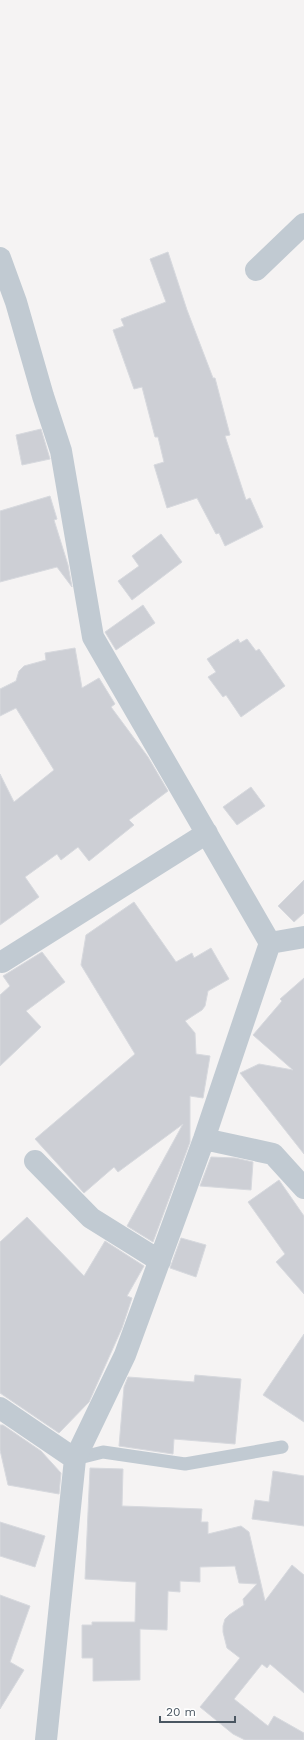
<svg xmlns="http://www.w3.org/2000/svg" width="304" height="1740" viewBox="0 0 304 1740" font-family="'Work Sans',sans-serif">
  <rect width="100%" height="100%" fill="#f5f3f3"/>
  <path fill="#cdcfd5" stroke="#d7d9de" d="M 168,252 L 187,310 L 213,378 L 215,378 L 230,435 L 225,436 L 246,500 L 250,498 L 263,527 L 225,546 L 219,533 L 216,534 L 197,498 L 167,508 L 154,465 L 164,462 L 158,437 L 155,437 L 142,387 L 134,389 L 113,330 L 124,326 L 121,319 L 166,302 L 150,259 Z
    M 41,429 L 50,459 L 22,465 L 16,435 Z
    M 50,496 L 57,519 L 54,520 L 68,565 L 72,587 L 57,567 L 0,582 L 0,511 Z
    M 161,534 L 182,562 L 132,600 L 118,581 L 139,566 L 132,556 Z
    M 143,605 L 155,623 L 116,650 L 105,632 Z
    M 238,639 L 240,643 L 247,639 L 256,651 L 259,649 L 285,686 L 241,717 L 226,695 L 223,697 L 208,677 L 216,672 L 207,659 Z
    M 75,648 L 82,688 L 99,678 L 115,704 L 111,707 L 148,757 L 168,791 L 129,820 L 134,825 L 89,861 L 78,847 L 61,860 L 57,854 L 25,877 L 39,897 L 0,925 L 0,774 L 14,802 L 54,770 L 16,708 L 0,716 L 0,689 L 16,681 L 19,671 L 24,666 L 46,660 L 45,653 Z
    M 251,787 L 265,806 L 237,825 L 223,807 Z
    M 304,880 L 304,913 L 294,922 L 278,906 Z
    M 134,902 L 176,962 L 192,953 L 194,958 L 211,948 L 229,979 L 208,991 L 205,1006 L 202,1010 L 185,1021 L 195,1033 L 196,1054 L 210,1056 L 203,1098 L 190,1096 L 190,1142 L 153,1242 L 127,1226 L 183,1124 L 118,1172 L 114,1167 L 84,1193 L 35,1139 L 135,1054 L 81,965 L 86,935 Z
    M 42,952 L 65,982 L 26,1011 L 41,1027 L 0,1066 L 0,995 L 10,986 L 3,976 Z
    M 304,978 L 304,1154 L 240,1073 L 259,1064 L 293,1070 L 253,1035 L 282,1001 L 280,999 Z
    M 211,1157 L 235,1158 L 253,1162 L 251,1190 L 200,1186 Z
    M 279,1180 L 304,1216 L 304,1294 L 276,1262 L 285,1254 L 248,1202 Z
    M 27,1217 L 84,1276 L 105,1241 L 144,1266 L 127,1296 L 132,1298 L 122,1328 L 89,1402 L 59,1433 L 0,1393 L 0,1242 Z
    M 181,1238 L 206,1245 L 196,1277 L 170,1268 Z
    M 304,1334 L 304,1422 L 263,1395 Z
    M 195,1375 L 241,1379 L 235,1444 L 174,1439 L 173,1454 L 119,1446 L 124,1387 L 128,1377 L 194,1382 Z
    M 0,1425 L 3,1425 L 41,1451 L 61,1473 L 59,1494 L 8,1485 L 0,1450 Z
    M 90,1468 L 123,1469 L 122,1506 L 202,1509 L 201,1522 L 208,1522 L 208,1534 L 241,1526 L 249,1532 L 265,1601 L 292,1565 L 304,1575 L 304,1693 L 270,1664 L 267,1668 L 262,1664 L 234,1699 L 268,1726 L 274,1716 L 304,1733 L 304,1740 L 245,1740 L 233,1734 L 200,1707 L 240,1658 L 227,1648 L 223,1632 L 223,1626 L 225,1619 L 229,1615 L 244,1605 L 243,1599 L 257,1584 L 239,1583 L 235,1566 L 200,1567 L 200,1582 L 180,1581 L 180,1592 L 168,1591 L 167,1630 L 140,1629 L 140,1680 L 93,1681 L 93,1658 L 82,1658 L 82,1625 L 92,1625 L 92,1622 L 135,1622 L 136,1582 L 85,1579 Z
    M 273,1471 L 304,1476 L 304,1526 L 252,1519 L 255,1500 L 269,1502 Z
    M 0,1522 L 45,1536 L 35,1567 L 0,1556 Z
    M 0,1595 L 30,1606 L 10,1662 L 24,1670 L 0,1709 Z"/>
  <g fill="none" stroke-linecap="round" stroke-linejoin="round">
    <path stroke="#c1cad2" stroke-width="13" d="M 75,1459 L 103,1452 L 185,1464 L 282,1447"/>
    <path stroke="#c1cad2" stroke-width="22" d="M 0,258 L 16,302 L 43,396 L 61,451 L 93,637 L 270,943 L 204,1139 L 125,1355 L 75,1459 L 46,1740
      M 256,270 L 304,224
      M 270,943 L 304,937
      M 2,962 L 207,833
      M 204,1139 L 273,1154 L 304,1188
      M 35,1161 L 91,1218 L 160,1261
      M 0,1408 L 75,1459"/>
  </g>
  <path d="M160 1716v6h75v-6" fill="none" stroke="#4a5661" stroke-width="2"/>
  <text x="166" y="1716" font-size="12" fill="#4a5661" stroke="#ffffff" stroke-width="3" paint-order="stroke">20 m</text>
</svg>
